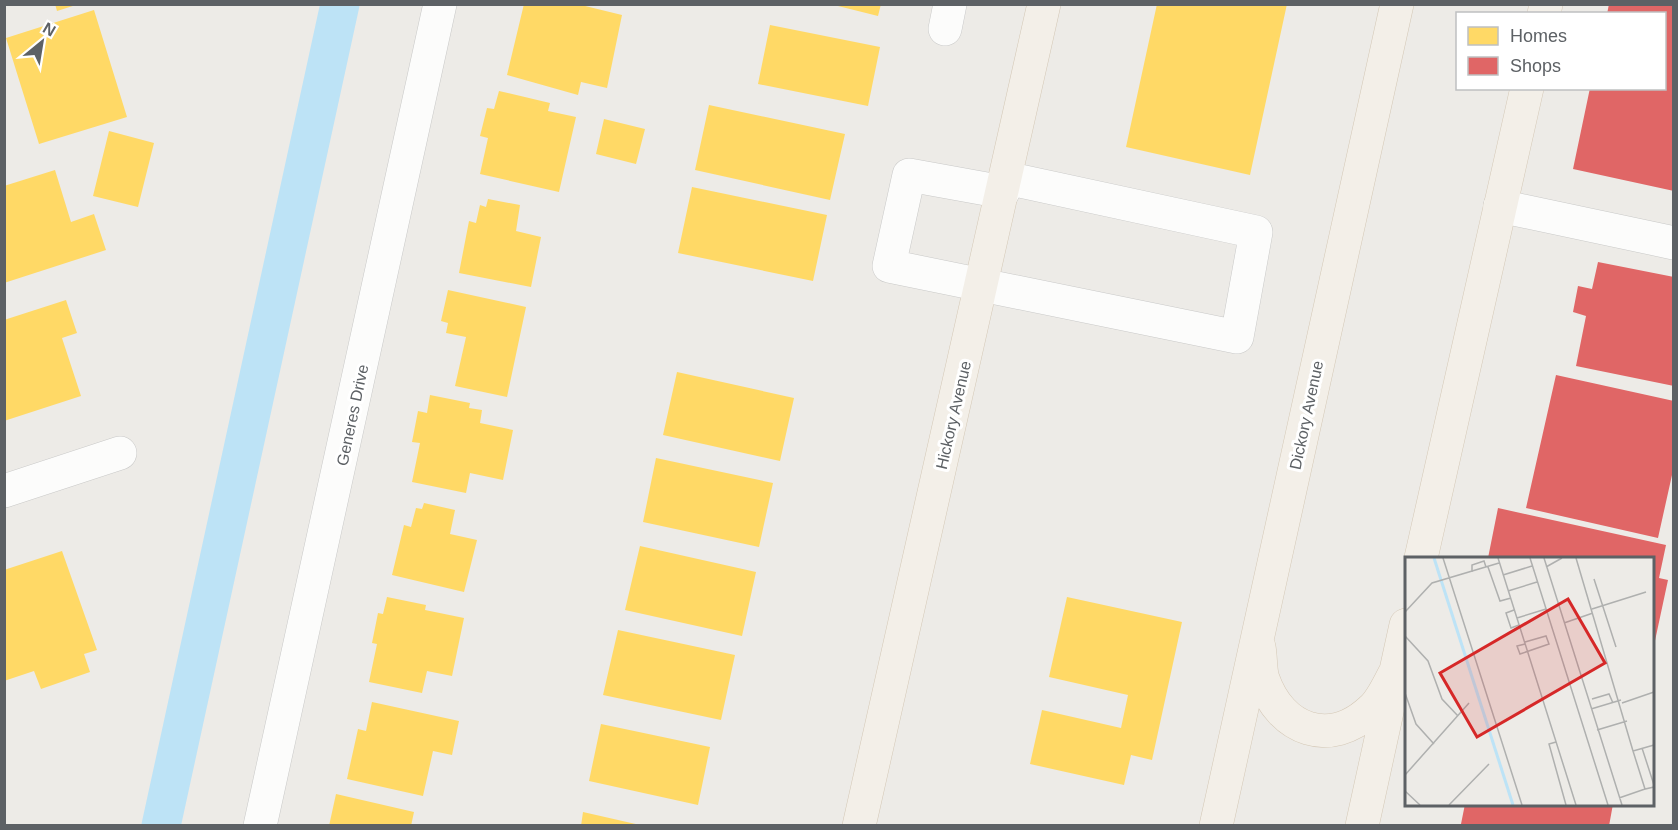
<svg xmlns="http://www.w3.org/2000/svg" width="1678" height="830" viewBox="0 0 1678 830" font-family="Helvetica,sans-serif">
  <rect width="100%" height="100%" fill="#edebe7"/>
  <path fill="#ffd966" d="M 55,4 L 76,4 L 76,5 L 57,11 Z
    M 524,4 L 577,4 L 622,15 L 607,88 L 581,82 L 578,95 L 507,75 Z
    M 830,4 L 881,4 L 878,16 Z
    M 1157,4 L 1287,4 L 1250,175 L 1126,147 Z
    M 94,10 L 127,117 L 39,144 L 6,38 Z
    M 770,25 L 880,47 L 868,106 L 758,84 Z
    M 499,91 L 550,103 L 548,111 L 576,117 L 559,192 L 480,174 L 488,138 L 480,136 L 487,108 L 494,109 Z
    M 709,105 L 845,134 L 830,200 L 695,170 Z
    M 604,119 L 645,129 L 636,164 L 596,154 Z
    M 109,131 L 154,143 L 138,207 L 93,196 Z
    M 55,170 L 71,222 L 94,214 L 106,250 L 4,283 L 4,186 Z
    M 692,187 L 827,215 L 813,281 L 678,253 Z
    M 488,199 L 520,205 L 516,231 L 541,237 L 531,287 L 459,273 L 469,221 L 476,223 L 480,205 L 486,207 Z
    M 448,290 L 526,307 L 507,397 L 455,386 L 466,337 L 446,333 L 448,323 L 441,321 Z
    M 66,300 L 77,333 L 62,338 L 81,396 L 4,421 L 4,320 Z
    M 677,372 L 794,398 L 780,461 L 663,435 Z
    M 430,395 L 470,403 L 469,408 L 482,410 L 480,423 L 513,430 L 503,480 L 470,473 L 466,493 L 412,482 L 420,443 L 412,442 L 418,411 L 427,413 Z
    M 656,458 L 773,483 L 759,547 L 643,522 Z
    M 424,503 L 455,510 L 450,534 L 477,540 L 464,592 L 392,575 L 404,525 L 411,527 L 416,508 L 422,509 Z
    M 640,546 L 756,572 L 742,636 L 625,610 Z
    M 62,551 L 97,650 L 84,654 L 90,672 L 41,689 L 34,671 L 4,681 L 4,570 Z
    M 387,597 L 426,605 L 425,610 L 464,618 L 452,676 L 427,671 L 422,693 L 369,682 L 377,644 L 372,643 L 378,613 L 383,614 Z
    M 1067,597 L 1182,622 L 1152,760 L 1131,755 L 1124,785 L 1030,764 L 1042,710 L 1121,728 L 1128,695 L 1049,677 Z
    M 618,630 L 735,655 L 721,720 L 603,695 Z
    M 372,702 L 459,721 L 452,755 L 433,751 L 423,796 L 347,779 L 358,729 L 366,731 Z
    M 601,724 L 710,747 L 698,805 L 589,781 Z
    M 336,794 L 414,812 L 411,826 L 329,826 Z
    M 583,812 L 640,825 L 640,826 L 581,826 Z"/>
  <path fill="#e06666" d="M 1609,4 L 1674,4 L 1674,191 L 1573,169 L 1590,88 L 1664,88 L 1664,14 L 1607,14 Z
    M 1598,262 L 1674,277 L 1674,386 L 1576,366 L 1586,316 L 1573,312 L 1578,286 L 1592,289 Z
    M 1556,375 L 1674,401 L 1674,466 L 1658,538 L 1526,508 Z
    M 1498,508 L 1666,545 L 1659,578 L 1668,580 L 1653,650 L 1652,558 L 1488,558 Z
    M 1465,804 L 1613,804 L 1609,826 L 1470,826 L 1461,824 Z"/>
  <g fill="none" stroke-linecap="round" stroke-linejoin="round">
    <path stroke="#bde3f6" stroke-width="39" d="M 161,826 L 340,4"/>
    <defs>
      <path id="minor" d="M 945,29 L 950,4
        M 1003,192 L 909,175 L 889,266 L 1237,337 L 1256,232 L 1006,178
        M 1500,206 L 1674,243
        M 4,491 L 120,453
        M 260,826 L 440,4"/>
      <path id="major" d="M 1544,14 L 1546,4
        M 1421,558 L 1527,88
        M 1259,647 C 1261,657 1260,670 1263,679 C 1281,731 1330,748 1371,710 C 1382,701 1389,683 1396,671
        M 859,826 L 1044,4
        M 1216,826 L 1397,4
        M 1362,826 L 1406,625"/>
    </defs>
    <use href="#minor" stroke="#c9c9c8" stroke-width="34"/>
    <use href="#major" stroke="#d4c8b6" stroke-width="34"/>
    <use href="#minor" stroke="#fcfcfb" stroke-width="33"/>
    <use href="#major" stroke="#f3efe8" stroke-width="33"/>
  </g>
  <g text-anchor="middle" stroke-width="6" stroke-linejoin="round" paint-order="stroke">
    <g font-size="16" fill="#5d6165" stroke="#fff">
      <text transform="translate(352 415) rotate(-78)" y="6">Generes Drive</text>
      <text transform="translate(953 415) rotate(-77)" y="6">Hickory Avenue</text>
      <text transform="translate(1306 415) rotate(-78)" y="6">Dickory Avenue</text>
    </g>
  </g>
  <g transform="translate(1405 557)">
    <rect width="249" height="249" fill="#edebe7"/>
    <path fill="none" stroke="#bde3f6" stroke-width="3" d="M 29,1 L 108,248"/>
    <path fill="none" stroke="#afb0af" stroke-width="1.5" d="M 38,1 L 117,248M 93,1 L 171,248M 125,1 L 203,248M 139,1 L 217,248M 171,1 L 228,194M 83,10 L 95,44 L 106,41M 141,10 L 157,1M 67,15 L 67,8 L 79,4 L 81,10M 98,18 L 127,9M 189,22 L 211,90M 103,34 L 132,25M 187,52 L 241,35M 109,53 L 101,56 L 106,71 L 114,68M 0,55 L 27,26 L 94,6M 112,61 L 141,52M 159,66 L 188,56M 0,79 L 23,104 L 37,142 L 53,159M 120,85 L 141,79 L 144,87 L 115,97 L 112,89 L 120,87M 0,136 L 11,167 L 29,187M 187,142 L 204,137 L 208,146M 217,146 L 249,135M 186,152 L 216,143M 192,173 L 222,164M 151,185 L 144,187 L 161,248M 249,188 L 228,194 L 240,232 L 249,230M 237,191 L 249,228M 0,218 L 64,146M 0,234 L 15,248M 214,241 L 240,232M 44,248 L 84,207"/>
    <path fill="#d62828" fill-opacity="0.15" stroke="#d62828" stroke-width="3" d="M 163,42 L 200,106 L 72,180 L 35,116 Z"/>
    <rect width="249" height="249" fill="none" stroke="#5d6165" stroke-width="3"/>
  </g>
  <rect width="1678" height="830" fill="none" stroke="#5d6165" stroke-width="12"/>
  <rect x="1456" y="12" width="210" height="78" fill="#ffffff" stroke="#bec0c1" stroke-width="1.5"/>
  <rect x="1468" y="27" width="30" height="18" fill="#ffd966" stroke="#bec0c1" stroke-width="1.5"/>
  <text x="1510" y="42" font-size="18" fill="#5d6165">Homes</text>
  <rect x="1468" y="57" width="30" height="18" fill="#e06666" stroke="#bec0c1" stroke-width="1.5"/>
  <text x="1510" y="72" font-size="18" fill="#5d6165">Shops</text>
  <g transform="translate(42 42) rotate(30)" stroke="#ffffff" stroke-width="4.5" paint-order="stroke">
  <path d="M0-4.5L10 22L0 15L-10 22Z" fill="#5d6165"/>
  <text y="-9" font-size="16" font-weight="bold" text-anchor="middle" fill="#5d6165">N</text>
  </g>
</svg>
